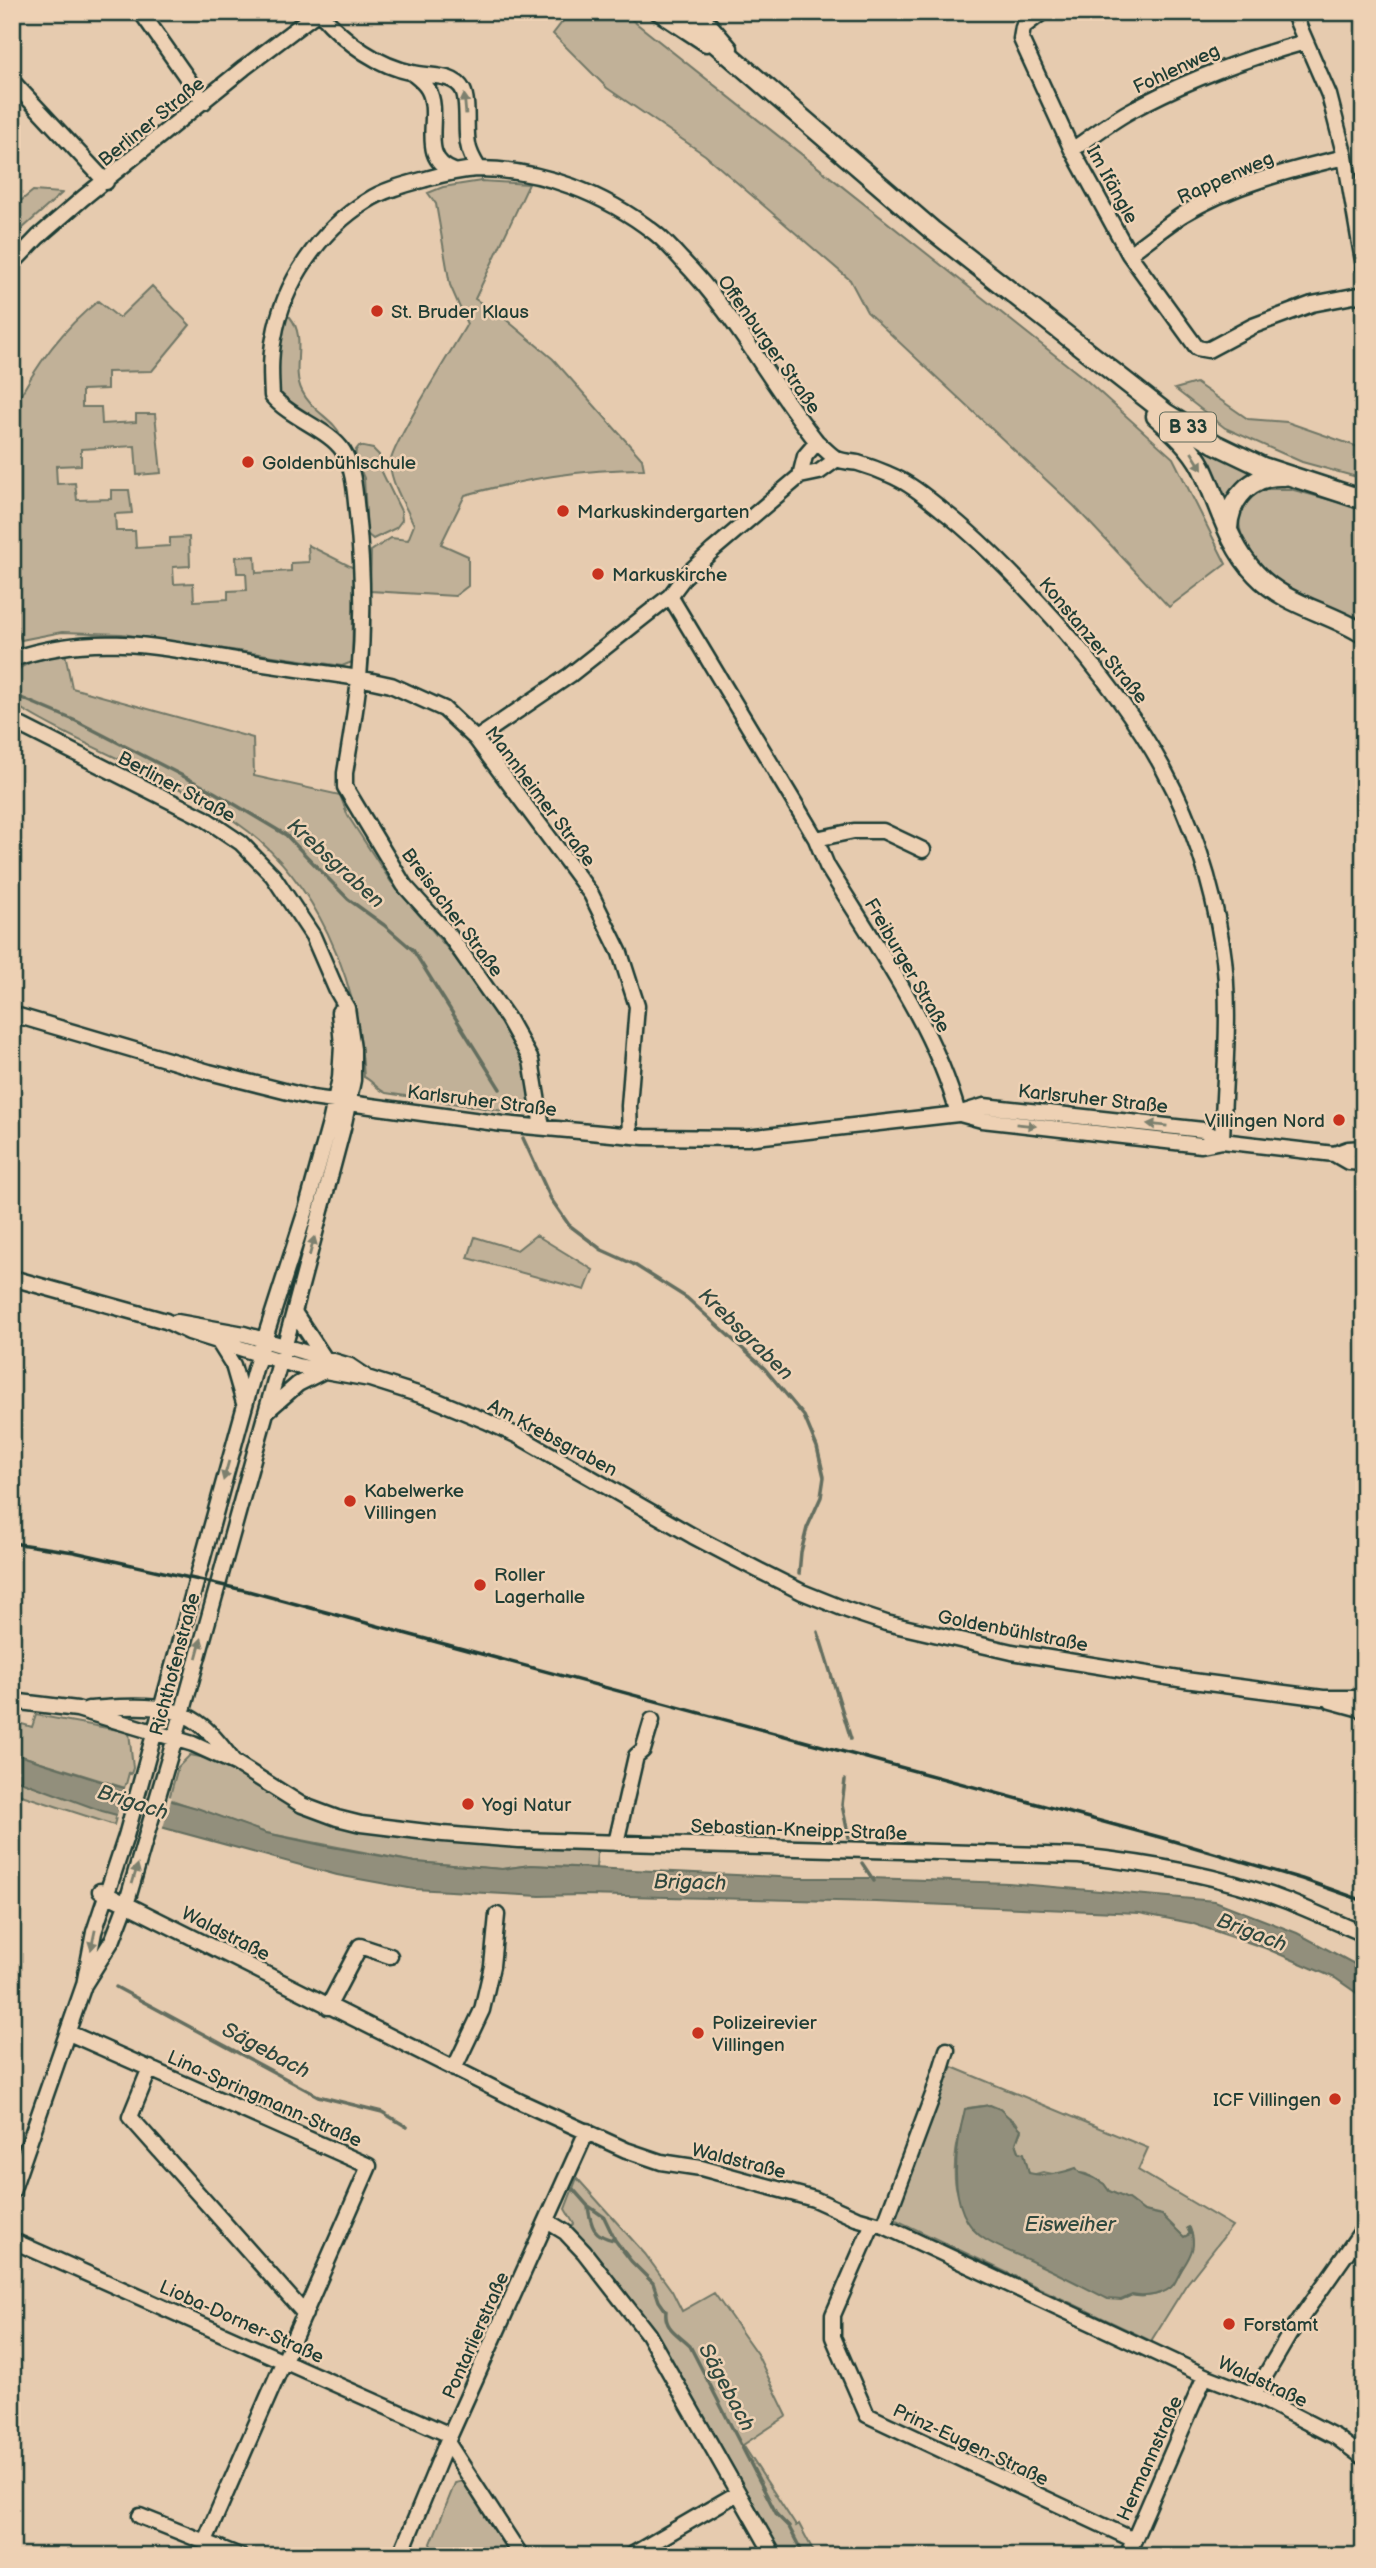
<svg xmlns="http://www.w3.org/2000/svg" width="1376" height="2568" viewBox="0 0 1376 2568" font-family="'Balsamiq Sans',sans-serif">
  <rect width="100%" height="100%" fill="#e6cbaf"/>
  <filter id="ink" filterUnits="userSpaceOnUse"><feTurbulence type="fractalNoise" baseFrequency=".0143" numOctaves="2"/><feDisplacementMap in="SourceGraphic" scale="14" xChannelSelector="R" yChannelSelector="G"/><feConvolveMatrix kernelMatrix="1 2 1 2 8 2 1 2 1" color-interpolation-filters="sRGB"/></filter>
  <g filter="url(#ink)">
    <path fill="#c1b198" stroke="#707766" stroke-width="2" fill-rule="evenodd" d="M 570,12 L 622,12 L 1085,379 L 1173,458 L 1226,564 L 1169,607 L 1074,506 L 867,312 L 850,280 L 705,155 L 607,88 L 553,34 Z
      M 481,181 L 529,184 L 475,299 L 503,317 L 553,359 L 642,459 L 644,469 C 581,469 525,479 465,495 L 441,544 L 468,556 L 468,586 L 455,596 L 370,591 L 371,551 L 391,538 L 408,540 L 414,525 C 406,506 392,486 390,465 C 388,450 455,345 467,324 L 450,285 L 436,204 L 428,193 L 443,187 Z
      M 33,191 L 62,193 L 12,238 L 12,208 Z
      M 152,286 L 190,325 L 152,371 L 107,372 L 107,389 L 82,390 L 82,407 L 101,407 L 102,424 L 136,422 L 136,414 L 155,414 L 161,473 L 137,475 L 135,446 L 81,449 L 81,465 L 56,466 L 57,484 L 75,483 L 77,500 L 111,499 L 111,490 L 129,490 L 132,513 L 115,514 L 116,531 L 135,531 L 136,548 L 170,546 L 170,538 L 189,537 L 190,566 L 173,567 L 174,584 L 193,583 L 194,601 L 228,599 L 228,591 L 247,590 L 246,573 L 237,573 L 236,557 L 255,556 L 256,573 L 291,571 L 291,563 L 309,562 L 308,545 L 354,568 L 352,662 L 342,666 L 122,634 L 62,632 L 21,640 L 12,618 L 12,411 C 33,370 62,329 98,301 L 119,318 Z
      M 283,316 L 290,317 C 308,339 290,367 302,391 C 311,411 335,420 341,436 L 337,437 L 283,400 L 276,392 L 274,382 Z
      M 1196,383 L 1248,419 L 1287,422 L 1364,449 L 1364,479 L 1302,462 L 1225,428 L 1175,389 Z
      M 1186,437 L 1220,457 L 1260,476 L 1227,507 Z
      M 359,446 L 373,449 L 379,455 L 380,468 L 401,511 L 402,520 L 396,528 L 373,539 L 367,534 L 364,478 L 355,458 L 356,450 Z
      M 1266,489 L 1290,489 L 1364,509 L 1364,617 C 1319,617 1248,575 1240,529 C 1236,507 1248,497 1266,489 Z
      M 65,653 L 72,688 L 253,738 L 254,776 L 340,795 L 348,816 L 391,882 L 449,950 L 500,1019 L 526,1061 L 529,1101 L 526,1110 L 516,1113 L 386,1093 C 376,1089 373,1081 364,1077 C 358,979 317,877 233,820 C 164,774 83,748 12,703 L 12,672 L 31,662 Z
      M 536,1235 L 593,1270 L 585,1290 L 468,1258 L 475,1237 L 517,1250 Z
      M 36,1715 L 129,1732 L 133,1768 L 131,1774 L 129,1773 L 125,1788 L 12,1753 L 12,1721 L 32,1727 Z
      M 190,1755 L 237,1764 L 337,1818 L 598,1843 L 596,1868 L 530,1865 L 502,1869 L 415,1862 L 266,1833 L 169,1799 L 178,1767 Z
      M 12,1778 L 117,1814 L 114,1825 L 12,1792 Z
      M 952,2067 L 1148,2148 L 1138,2170 L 1232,2226 L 1186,2285 L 1151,2341 L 894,2219 ZM 990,2105 L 1016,2122 L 1021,2131 L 1016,2143 L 1028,2173 L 1032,2175 L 1043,2172 L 1058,2175 L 1074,2169 L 1080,2173 L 1087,2174 L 1104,2184 L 1109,2191 L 1128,2199 L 1144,2211 L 1159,2214 L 1184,2237 L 1190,2234 L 1188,2229 L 1190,2228 C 1198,2247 1188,2257 1179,2274 C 1176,2279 1175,2284 1170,2288 C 1161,2295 1143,2298 1132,2295 L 1126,2298 L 994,2244 L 958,2194 C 950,2172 958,2129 968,2108 Z
      M 577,2178 L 645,2254 L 672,2291 L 682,2311 L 714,2293 L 757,2354 L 787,2416 L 743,2445 L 796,2526 L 799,2524 L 816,2556 L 783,2556 L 681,2375 L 653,2331 L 629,2296 L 603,2264 L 569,2231 L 574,2224 L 565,2209 Z
      M 464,2481 L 510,2556 L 426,2556 L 455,2483 Z"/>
    <path fill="#928f7b" stroke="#646e5f" stroke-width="2" d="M 12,1753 L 106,1783 L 197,1808 L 266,1833 L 326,1846 L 415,1862 L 502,1869 L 530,1865 L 798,1878 L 871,1878 L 1008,1883 L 1215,1901 L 1297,1933 L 1360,1967 L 1364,1969 L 1364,1998 L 1335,1978 L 1265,1948 L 1191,1923 L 1139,1913 L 876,1902 L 583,1895 L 540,1896 L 414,1889 L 337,1875 L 102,1811 L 12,1778 Z
      M 990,2105 L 1000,2109 L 1021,2129 L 1016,2143 L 1019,2152 L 1024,2153 L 1029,2173 C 1043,2177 1062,2173 1076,2168 L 1080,2173 L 1094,2178 L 1104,2184 L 1109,2191 L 1128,2199 L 1144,2211 L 1162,2215 L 1184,2237 L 1190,2234 L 1187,2228 L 1189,2227 C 1197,2244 1192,2254 1182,2269 C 1179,2274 1177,2279 1174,2284 C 1166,2295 1144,2298 1132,2295 L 1121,2300 L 1108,2299 C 1084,2287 1060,2274 1035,2263 C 1019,2255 1001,2249 986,2240 C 944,2214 955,2149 965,2109 Z"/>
    <path fill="#e6cbaf" d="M 126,1785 L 172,1797 L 162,1831 L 116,1818 Z"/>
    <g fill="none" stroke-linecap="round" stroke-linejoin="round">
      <path stroke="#646e5f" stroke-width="3.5" d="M 12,694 L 76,721 L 214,792 L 286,835 L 348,899 L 384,925 L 413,950 L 500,1089
        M 523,1138 L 551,1199 L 569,1225 L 602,1250 L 633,1264 L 687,1298 L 765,1369 L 804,1416 L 817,1447 L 824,1477 L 821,1497 L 807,1528 L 801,1552 L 799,1574
        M 818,1632 L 851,1739
        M 845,1780 L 842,1805 L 849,1838
        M 862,1863 L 874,1881
        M 116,1987 L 318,2096 L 382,2112 L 407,2127
        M 573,2189 L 587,2205 L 604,2217 L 615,2240 L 631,2261 L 653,2283 L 659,2301 L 666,2311 C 664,2329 678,2334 690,2346 L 777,2515 L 789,2527 L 804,2556
        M 588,2207 C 591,2226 593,2236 614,2240"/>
      <defs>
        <path id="minor" d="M 141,12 L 204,102
          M 319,12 C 344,41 375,65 413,73 C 429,77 454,73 463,90 C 469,102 465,130 468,144 C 469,153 474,161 479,169
          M 657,12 L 706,44
          M 699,12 L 730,48
          M 1043,12 L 1023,27 L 1021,39 L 1072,150 L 1129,254 L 1197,348 L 1208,350 L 1253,326 L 1312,304 L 1364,294
          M 1293,12 L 1329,95 L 1345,157 L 1364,267
          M 412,73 C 418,78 424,82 428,89 C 443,116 416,158 454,171
          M 12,81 L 106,182
          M 1072,150 C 1091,137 1110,122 1130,111 C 1186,80 1244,59 1305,42
          M 1129,254 C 1147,241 1164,227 1182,215 C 1231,185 1290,170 1345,157
          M 12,264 L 38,237 L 83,198 L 244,68 L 318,12
          M 800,476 L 805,456 L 817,442
          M 670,596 L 794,802 L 816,839 L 827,866 C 874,943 935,1027 958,1114
          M 12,659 C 92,632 156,646 236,660 C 277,666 318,672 359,678 L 391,685 L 444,709 L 476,739 L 591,894 L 620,953 L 637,1006 L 629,1106 L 630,1136
          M 12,721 L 204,818 L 241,843 L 273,876 L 313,936 L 336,989 L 347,1008 L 353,1049 L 353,1080 L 343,1128 L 294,1312 L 182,1714 L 126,1905 L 113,1939 L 84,1985
          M 476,739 L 570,675 L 670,596 L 685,576 L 713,550 L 800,476 L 819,472 L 837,459
          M 816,839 L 854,831 L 883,831 L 923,850
          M 12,1014 L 209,1072 L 312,1098 L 503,1124 L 644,1137 L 747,1138 L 958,1114 L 984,1106 L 1203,1130 L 1222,1141
          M 960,1114 L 982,1120 L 1201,1145 L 1222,1141 L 1334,1154 L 1348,1162 L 1364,1163
          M 542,1127 L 531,1060 L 508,1019 L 450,936 L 404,885 L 345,787 L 345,773 C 350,742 356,710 359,678 C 364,624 363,567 357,513 C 355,494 354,468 343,451 C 330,430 290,418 272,396 C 271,377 270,357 274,338 C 283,283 320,230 367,201 C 383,190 407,184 426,179 C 443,174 460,170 478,169 C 542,169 605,194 655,233 C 664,240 673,250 681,259 C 735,314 769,382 817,442 C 823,447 830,455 837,459 C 844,462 852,462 858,463 C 868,466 879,470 888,474 C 908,482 925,496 941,509 C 982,541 1020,581 1055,620 C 1143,720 1201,810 1222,945 C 1232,1006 1224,1079 1222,1141
          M 1334,1154 L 1348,1149 L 1364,1148
          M 12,1278 L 166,1321 L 189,1332 L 297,1366 L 370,1379 L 433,1399 L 486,1421 L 520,1437 L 693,1536 L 758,1570 L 802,1592 L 847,1610 L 886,1623 L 1012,1652 L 1185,1680 L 1323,1698 L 1364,1698
          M 294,1312 L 325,1359
          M 177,1322 L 244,1334 L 350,1366 L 365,1376
          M 218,1341 L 233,1365 L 244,1403
          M 267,1411 L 298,1384 L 322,1372
          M 12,1701 L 77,1709 L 193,1744 L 237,1764 L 302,1805 L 337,1818 L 361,1824 L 443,1834 L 519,1840 L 1079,1856 C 1149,1863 1219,1875 1284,1900 C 1311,1910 1337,1923 1364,1934
          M 1331,1701 L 1364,1710
          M 88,1709 C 124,1707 171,1700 201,1725 C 212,1733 222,1747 231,1758
          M 616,1843 L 636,1756 L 643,1750 L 652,1720
          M 100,1891 L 521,2102 L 626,2150 L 661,2162 L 701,2168 L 814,2199 L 856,2218 L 884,2226 L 1205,2376 L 1254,2395 L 1336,2437 L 1364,2458
          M 328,2007 L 360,1946 L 390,1956
          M 69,2033 L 369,2166 L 205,2541
          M 150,2068 L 130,2117 L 305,2314
          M 454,2069 L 482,2010 L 492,1966 L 497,1915
          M 12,2192 L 84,1985 L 94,1932 L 126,1836 L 255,1369 L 306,1210 L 330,1123 L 340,1078 L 342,1045 L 339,1012
          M 547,2221 L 565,2232 L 584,2252 L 648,2334 L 774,2556
          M 873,2223 L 833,2315 L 833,2337 L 867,2415 L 1134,2540
          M 884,2226 L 934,2092 L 947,2050
          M 18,2243 L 450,2435
          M 1254,2395 L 1289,2335 L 1364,2228
          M 447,2442 L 521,2556
          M 140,2516 L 240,2556
          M 400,2556 L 447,2442 L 587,2131
          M 630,2556 L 738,2493
          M 1127,2556 L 1205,2376"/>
        <path id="major" d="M 679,12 L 932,230 L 1167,414 L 1215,444 L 1263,467 L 1364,500
          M 1156,416 C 1173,431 1192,448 1202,468 C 1219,504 1228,545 1256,574 C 1286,606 1328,611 1364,634
          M 1228,529 C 1229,498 1252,474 1284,476"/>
      </defs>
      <use href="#minor" stroke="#1f3d34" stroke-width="19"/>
      <use href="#major" stroke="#1f3d34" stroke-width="23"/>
      <use href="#minor" stroke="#eed1b4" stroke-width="14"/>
      <use href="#major" stroke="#eed1b4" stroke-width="18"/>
      <path stroke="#1f3d34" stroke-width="3.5" d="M 12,1543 L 74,1552 L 248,1591 L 1163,1838 L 1302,1879 L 1364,1901"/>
    </g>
    <defs><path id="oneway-solid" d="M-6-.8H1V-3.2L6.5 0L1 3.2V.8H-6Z" transform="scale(1.75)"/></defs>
    <g fill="#7c806e">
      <use href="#oneway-solid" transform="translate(465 104) rotate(-95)"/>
      <use href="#oneway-solid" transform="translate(1197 461) rotate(58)"/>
      <use href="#oneway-solid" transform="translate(1026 1125) rotate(6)"/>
      <use href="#oneway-solid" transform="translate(1157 1125) rotate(-174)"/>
      <use href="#oneway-solid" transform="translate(312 1246) rotate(-75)"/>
      <use href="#oneway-solid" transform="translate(226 1471) rotate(106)"/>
      <use href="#oneway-solid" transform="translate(199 1648) rotate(-75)"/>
      <use href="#oneway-solid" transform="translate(135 1874) rotate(-74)"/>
      <use href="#oneway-solid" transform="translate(93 1940) rotate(102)"/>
    </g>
  </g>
  <g fill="#c8321e" stroke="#eed1b4" stroke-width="2.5">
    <circle cx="377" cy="311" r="7"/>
    <circle cx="248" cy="462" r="7"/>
    <circle cx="563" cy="511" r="7"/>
    <circle cx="598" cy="574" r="7"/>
    <circle cx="1339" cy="1120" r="7"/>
    <circle cx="350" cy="1501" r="7"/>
    <circle cx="480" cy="1585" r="7"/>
    <circle cx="468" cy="1804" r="7"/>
    <circle cx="698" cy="2033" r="7"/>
    <circle cx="1335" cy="2099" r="7"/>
    <circle cx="1229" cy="2324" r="7"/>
  </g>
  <g text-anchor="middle" stroke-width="5" stroke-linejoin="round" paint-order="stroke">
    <rect fill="#eed1b4" stroke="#5d695a" stroke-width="2" x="1160" y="412.5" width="56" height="29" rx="5"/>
    <g font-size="18" font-weight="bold" fill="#1f3d34">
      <text x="1188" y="433">B 33</text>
    </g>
    <g font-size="19" fill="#1f3d34" stroke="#eed1b4">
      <text transform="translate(1176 68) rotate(-25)" y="7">Fohlenweg</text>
      <text transform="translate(151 121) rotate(-39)" y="7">Berliner Straße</text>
      <text transform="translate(1225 177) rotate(-24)" y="7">Rappenweg</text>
      <text transform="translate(1113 184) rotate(61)" y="7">Im Ifängle</text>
      <text transform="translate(770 344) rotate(55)" y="7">Offenburger Straße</text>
      <text transform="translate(1094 640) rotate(50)" y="7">Konstanzer Straße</text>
      <text transform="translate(177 786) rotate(28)" y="7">Berliner Straße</text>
      <text transform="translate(541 796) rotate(53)" y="7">Mannheimer Straße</text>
      <text transform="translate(453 912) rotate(53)" y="7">Breisacher Straße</text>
      <text transform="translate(908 965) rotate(60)" y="7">Freiburger Straße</text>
      <text transform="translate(1093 1098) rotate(6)" y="7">Karlsruher Straße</text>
      <text transform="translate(482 1100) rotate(7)" y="7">Karlsruher Straße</text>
      <text transform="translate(553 1437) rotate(28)" y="7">Am Krebsgraben</text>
      <text transform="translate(1013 1630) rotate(11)" y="7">Goldenbühlstraße</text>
      <text transform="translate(174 1664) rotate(-75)" y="7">Richthofenstraße</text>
      <text transform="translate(799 1829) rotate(2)" y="7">Sebastian-Kneipp-Straße</text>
      <text transform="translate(226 1933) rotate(27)" y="7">Waldstraße</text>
      <text transform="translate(265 2098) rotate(24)" y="7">Lina-Springmann-Straße</text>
      <text transform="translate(739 2160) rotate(14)" y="7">Waldstraße</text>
      <text transform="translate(242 2321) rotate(24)" y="7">Lioba-Dorner-Straße</text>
      <text transform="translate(475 2335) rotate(-66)" y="7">Pontarlierstraße</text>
      <text transform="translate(1263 2381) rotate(25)" y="7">Waldstraße</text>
      <text transform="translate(971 2444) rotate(25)" y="7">Prinz-Eugen-Straße</text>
      <text transform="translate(1149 2458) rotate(-66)" y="7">Hermannstraße</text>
    </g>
    <g font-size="19" fill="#1f3d34" stroke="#eed1b4" text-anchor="start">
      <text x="391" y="318">St. Bruder Klaus</text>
      <text x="262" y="469">Goldenbühlschule</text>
      <text x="577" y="518">Markuskindergarten</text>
      <text x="612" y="581">Markuskirche</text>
      <text x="1325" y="1127" text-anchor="end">Villingen Nord</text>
      <text x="364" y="1497">Kabelwerke<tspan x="364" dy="22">Villingen</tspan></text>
      <text x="494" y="1581">Roller<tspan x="494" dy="22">Lagerhalle</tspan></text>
      <text x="482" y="1811">Yogi Natur</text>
      <text x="712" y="2029">Polizeirevier<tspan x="712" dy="22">Villingen</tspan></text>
      <text x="1321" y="2106" text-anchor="end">ICF Villingen</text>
      <text x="1243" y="2331">Forstamt</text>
    </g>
    <g font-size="21" font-style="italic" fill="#30493f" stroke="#eed1b4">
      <text transform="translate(336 863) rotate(42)" y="7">Krebsgraben</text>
      <text transform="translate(746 1334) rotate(44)" y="7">Krebsgraben</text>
      <text transform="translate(133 1802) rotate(18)" y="7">Brigach</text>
      <text transform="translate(690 1882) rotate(1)" y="7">Brigach</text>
      <text transform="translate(1252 1932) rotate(21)" y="7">Brigach</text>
      <text transform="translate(266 2050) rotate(28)" y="7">Sägebach</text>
      <text x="1070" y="2231">Eisweiher</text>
      <text transform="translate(727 2387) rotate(62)" y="7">Sägebach</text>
    </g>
  </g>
  <rect width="1376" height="2568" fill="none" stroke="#eed1b4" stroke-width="42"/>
  <rect x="21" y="21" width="1334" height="2526" fill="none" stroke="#1f3d34" stroke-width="2.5" filter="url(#ink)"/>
</svg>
